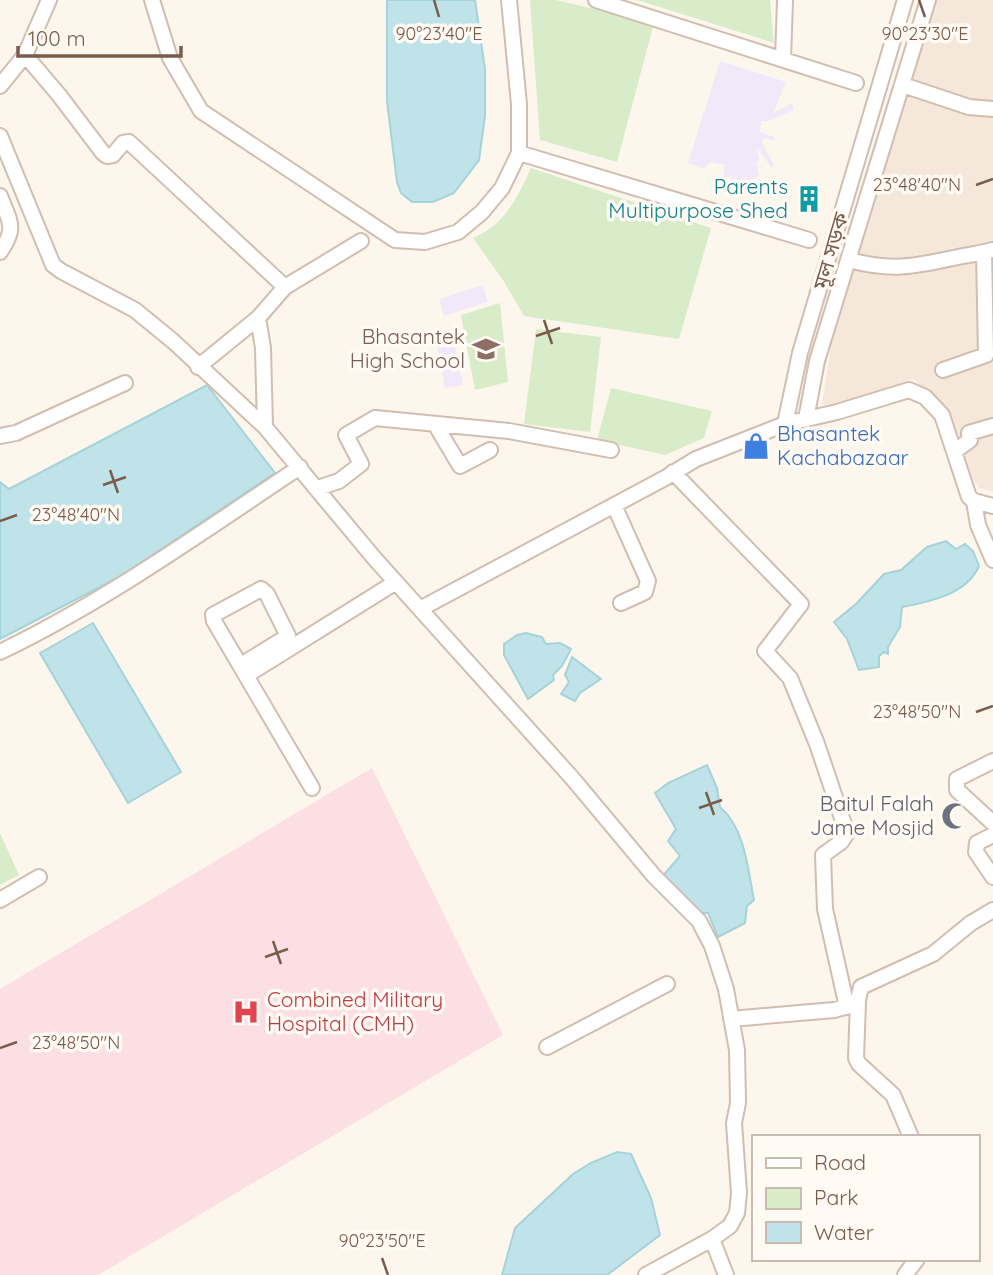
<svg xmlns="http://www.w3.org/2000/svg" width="993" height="1275" viewBox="0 0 993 1275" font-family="Quicksand,'Noto Sans Bengali',sans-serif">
  <rect width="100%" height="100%" fill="#fdf6ec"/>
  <path fill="#f5e8da" d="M 935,0 L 993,0 L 993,492 L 979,488 L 972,477 L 952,417 L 940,400 L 913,379 L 852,400 L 822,405 L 837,308 Z"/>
  <path fill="#f3e8fa" d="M 720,61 L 786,82 L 773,113 L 792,103 L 794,110 L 768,121 L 762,121 L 759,132 L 775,137 L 774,141 L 764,138 L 762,143 L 774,165 L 772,168 L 756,146 L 760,160 L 756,162 L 759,176 L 753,179 L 751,184 L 723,175 L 725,165 L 710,162 L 704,169 L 688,163 Z
    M 483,285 L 488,302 L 444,316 L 439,299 Z
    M 453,333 L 463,385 L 445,388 L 435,335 Z"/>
  <path fill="#fbdfe3" d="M 372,768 L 503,1035 L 98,1275 L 0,1275 L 0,989 Z"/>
  <path fill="#d8ecc9" d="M 530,0 L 556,0 L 654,23 L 617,162 L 540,140 Z
    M 637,0 L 770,0 L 774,43 Z
    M 531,168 L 711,228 L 679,339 L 524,316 L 503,280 L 473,238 C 504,226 518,197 531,168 Z
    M 500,303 L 508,382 L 475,390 L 461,315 Z
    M 536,329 L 601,337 L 590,432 L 524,424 Z
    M 611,388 L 712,411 L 704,438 L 665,455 L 597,440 Z
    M 0,833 L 19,875 L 0,885 Z"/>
  <path fill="#bfe3e8" stroke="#a5d3da" stroke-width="2" d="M 387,0 L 475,0 L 485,69 L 485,116 L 479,160 L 454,193 L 433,202 L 412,202 L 401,193 L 397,182 L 387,101 Z
    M 207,385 L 275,473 L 121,576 L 0,639 L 0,482 L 9,489 Z
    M 946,541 L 956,549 L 965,544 L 973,551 L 979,566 C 967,594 930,602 902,607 L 900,627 L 888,647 L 888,654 L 884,652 L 879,656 L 879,667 L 859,670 L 847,639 L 834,622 L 856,604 L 884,574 L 901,570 L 927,547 Z
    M 93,623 L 181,772 L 128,803 L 40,653 Z
    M 526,633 L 542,637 L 546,644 L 560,643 L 571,649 L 562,666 L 553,675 L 554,680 L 528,699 L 504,655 L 504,644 L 517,635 Z
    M 572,657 L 601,679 L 580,693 L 575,701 L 561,694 L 569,682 L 565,675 Z
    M 707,765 L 717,788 L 720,807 C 745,828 748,870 754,900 L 747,906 L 745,923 L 718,937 L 708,913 L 697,913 L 661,878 L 680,856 L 668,841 L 676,829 L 655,793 L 668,783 Z
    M 617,1152 L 631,1154 L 651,1198 L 660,1235 L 607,1275 L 502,1275 L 515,1228 L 573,1174 L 591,1163 Z"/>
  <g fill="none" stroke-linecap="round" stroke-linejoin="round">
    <defs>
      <path id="minor" d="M 152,0 L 170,58 L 201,111 L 395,240 L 425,242 L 458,232 L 482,212 L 502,188 L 519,153 L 519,104 L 509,0
        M 596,0 L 856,83
        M 25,55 L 59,95 L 103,153 L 107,156 L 113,155 L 123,143 L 129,142 L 285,287
        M 783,60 L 785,0
        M 903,85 L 969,107 L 993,109
        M 0,86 L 25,55 L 49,0
        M 0,136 L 53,265 L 61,271 L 135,310 L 174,342 L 265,427 L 375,559 L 573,779 L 654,876 L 699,921 L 712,946 L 726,989 L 737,1050 L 738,1103 L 734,1123 L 739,1193 L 737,1213 L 730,1226 L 712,1239 L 646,1275
        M 519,153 L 809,240
        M 0,196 C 10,222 17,228 0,252
        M 849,260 C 890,271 913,267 953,258 C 966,255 979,254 992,250
        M 258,318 L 263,348 L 265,427
        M 198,367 L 258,318 L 285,287 L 361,241
        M 943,370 L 986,355 L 984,252
        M 806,419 L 817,361 L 928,0
        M 435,424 L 460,466 L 490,450
        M 785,424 L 800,353 L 905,0
        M 0,436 L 16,433 L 125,383
        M 955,451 L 970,440 L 969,433 L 993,426
        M 673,472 L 801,604 L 765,651 L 790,678 L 817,744 L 847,833 L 841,842 L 823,855 L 825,909 L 847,1007
        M 318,488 L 339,481 L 361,464 L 346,435 L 375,418 L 509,431 L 611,450
        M 974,501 L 978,525 L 993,560
        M 614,505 L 648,581 L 645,592 L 621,603
        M 420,609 L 665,478 L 696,459 L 785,424 L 837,412 L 909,390 L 925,397 L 942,415 L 969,497 L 974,501 L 993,506
        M 0,652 C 106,601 202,532 300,467
        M 241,665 L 288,636 L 267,594 L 261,589 L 213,615 L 214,621 L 312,788
        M 247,675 L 396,582
        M 993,761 L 957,779 L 957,790 L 993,823
        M 993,835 L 977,843 L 976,852 L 993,877
        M 0,900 L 39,877
        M 858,1002 L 856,1058 L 859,1064 L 893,1095 L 911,1137
        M 731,1019 L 834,1010 L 857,1004 L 861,987 L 933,954 L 971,923 L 993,910
        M 547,1047 L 667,984
        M 712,1239 L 726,1275
        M 905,1275 L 917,1259"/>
    </defs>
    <use href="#minor" stroke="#d1beb0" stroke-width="18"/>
    <use href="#minor" stroke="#fff" stroke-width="14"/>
  </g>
  <path fill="none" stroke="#7a5c4d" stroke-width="2.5" d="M 434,0 L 439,17M 919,0 L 925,17M 976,185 L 993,179M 544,320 L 552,344M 536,336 L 560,328M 110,470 L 118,493M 103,485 L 126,477M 0,521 L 17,515M 976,712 L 993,706M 706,792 L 714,815M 699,808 L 722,800M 273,941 L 281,964M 265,957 L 288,949M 0,1048 L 17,1042M 382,1258 L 388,1275"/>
  <defs>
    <symbol id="building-bare" viewBox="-9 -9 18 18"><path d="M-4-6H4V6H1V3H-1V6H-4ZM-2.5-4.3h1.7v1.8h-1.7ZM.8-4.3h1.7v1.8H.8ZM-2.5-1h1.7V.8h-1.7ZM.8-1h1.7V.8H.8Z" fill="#0f9aa8" stroke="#fffaf3" stroke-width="2.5" paint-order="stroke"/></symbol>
    <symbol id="school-bare" viewBox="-9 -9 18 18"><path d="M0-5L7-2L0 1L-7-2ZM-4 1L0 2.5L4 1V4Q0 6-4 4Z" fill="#8d6e63" stroke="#fffaf3" stroke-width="2.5" paint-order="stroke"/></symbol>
    <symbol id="shop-bare" viewBox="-9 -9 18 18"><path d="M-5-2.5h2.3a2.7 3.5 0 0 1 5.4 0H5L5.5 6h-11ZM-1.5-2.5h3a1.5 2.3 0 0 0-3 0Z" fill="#3f7fe0" stroke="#fffaf3" stroke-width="2.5" paint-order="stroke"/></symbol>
    <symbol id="mosque-bare" viewBox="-9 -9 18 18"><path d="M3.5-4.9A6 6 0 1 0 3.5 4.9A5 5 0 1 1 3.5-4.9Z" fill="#6b7280" stroke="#fffaf3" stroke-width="2.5" paint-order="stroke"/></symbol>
    <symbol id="hospital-bare" viewBox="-9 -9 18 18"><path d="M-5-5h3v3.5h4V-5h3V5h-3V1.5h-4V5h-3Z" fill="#e0444e" stroke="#fffaf3" stroke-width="2.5" paint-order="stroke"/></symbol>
  </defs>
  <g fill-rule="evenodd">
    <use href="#building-bare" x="790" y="180" width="38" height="38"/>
    <use href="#school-bare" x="467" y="330" width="38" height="38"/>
    <use href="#shop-bare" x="737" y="427" width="38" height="38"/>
    <use href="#mosque-bare" x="936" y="797" width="38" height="38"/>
    <use href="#hospital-bare" x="227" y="993" width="38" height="38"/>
  </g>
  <g text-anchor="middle" stroke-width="7" stroke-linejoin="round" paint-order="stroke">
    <g font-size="21" fill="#0d838f" stroke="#fffaf3" text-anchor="end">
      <text x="788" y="194">Parents<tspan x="788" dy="24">Multipurpose Shed</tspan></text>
    </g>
    <g font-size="21" fill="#7a5c4d" stroke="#fffaf3">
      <text transform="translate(831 251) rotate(-74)" y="7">মূল সড়ক</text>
    </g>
    <g font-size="21" fill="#785e54" stroke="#fffaf3" text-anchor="end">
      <text x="465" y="344">Bhasantek<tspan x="465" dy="24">High School</tspan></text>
    </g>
    <g font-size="21" fill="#366cbe" stroke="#fffaf3" text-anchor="start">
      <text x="777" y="441">Bhasantek<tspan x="777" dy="24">Kachabazaar</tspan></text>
    </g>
    <g font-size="21" fill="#5b616d" stroke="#fffaf3" text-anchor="end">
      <text x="934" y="811">Baitul Falah<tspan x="934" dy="24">Jame Mosjid</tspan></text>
    </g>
    <g font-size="21" fill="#be3a42" stroke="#fffaf3" text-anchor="start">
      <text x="267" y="1007">Combined Military<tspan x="267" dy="24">Hospital (CMH)</tspan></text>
    </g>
  </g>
  <g font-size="18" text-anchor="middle" fill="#7a5c4d" stroke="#fffaf3" stroke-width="7" stroke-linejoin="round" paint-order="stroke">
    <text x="439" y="40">90°23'40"E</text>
    <text x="925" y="40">90°23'30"E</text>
    <text x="917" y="191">23°48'40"N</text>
    <text x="76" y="521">23°48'40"N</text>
    <text x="917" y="718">23°48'50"N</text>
    <text x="76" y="1049">23°48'50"N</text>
    <text x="382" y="1247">90°23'50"E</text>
  </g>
  <rect x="752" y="1135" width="228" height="126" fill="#fffaf3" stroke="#cabbb1" stroke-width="2"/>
  <rect x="766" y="1158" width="35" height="10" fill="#ffffff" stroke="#cabbb1" stroke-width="2"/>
  <text x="814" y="1170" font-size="21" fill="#7a5c4d">Road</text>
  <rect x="766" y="1188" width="35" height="21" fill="#d8ecc9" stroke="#cabbb1" stroke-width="2"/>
  <text x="814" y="1205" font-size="21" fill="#7a5c4d">Park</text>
  <rect x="766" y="1222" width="35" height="21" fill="#bfe3e8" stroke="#cabbb1" stroke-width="2"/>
  <text x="814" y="1240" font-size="21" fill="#7a5c4d">Water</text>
  <path d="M18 46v10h163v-10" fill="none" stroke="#7a5c4d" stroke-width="3.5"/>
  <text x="28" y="46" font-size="21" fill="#7a5c4d" stroke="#fffaf3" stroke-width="5" paint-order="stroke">100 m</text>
</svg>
